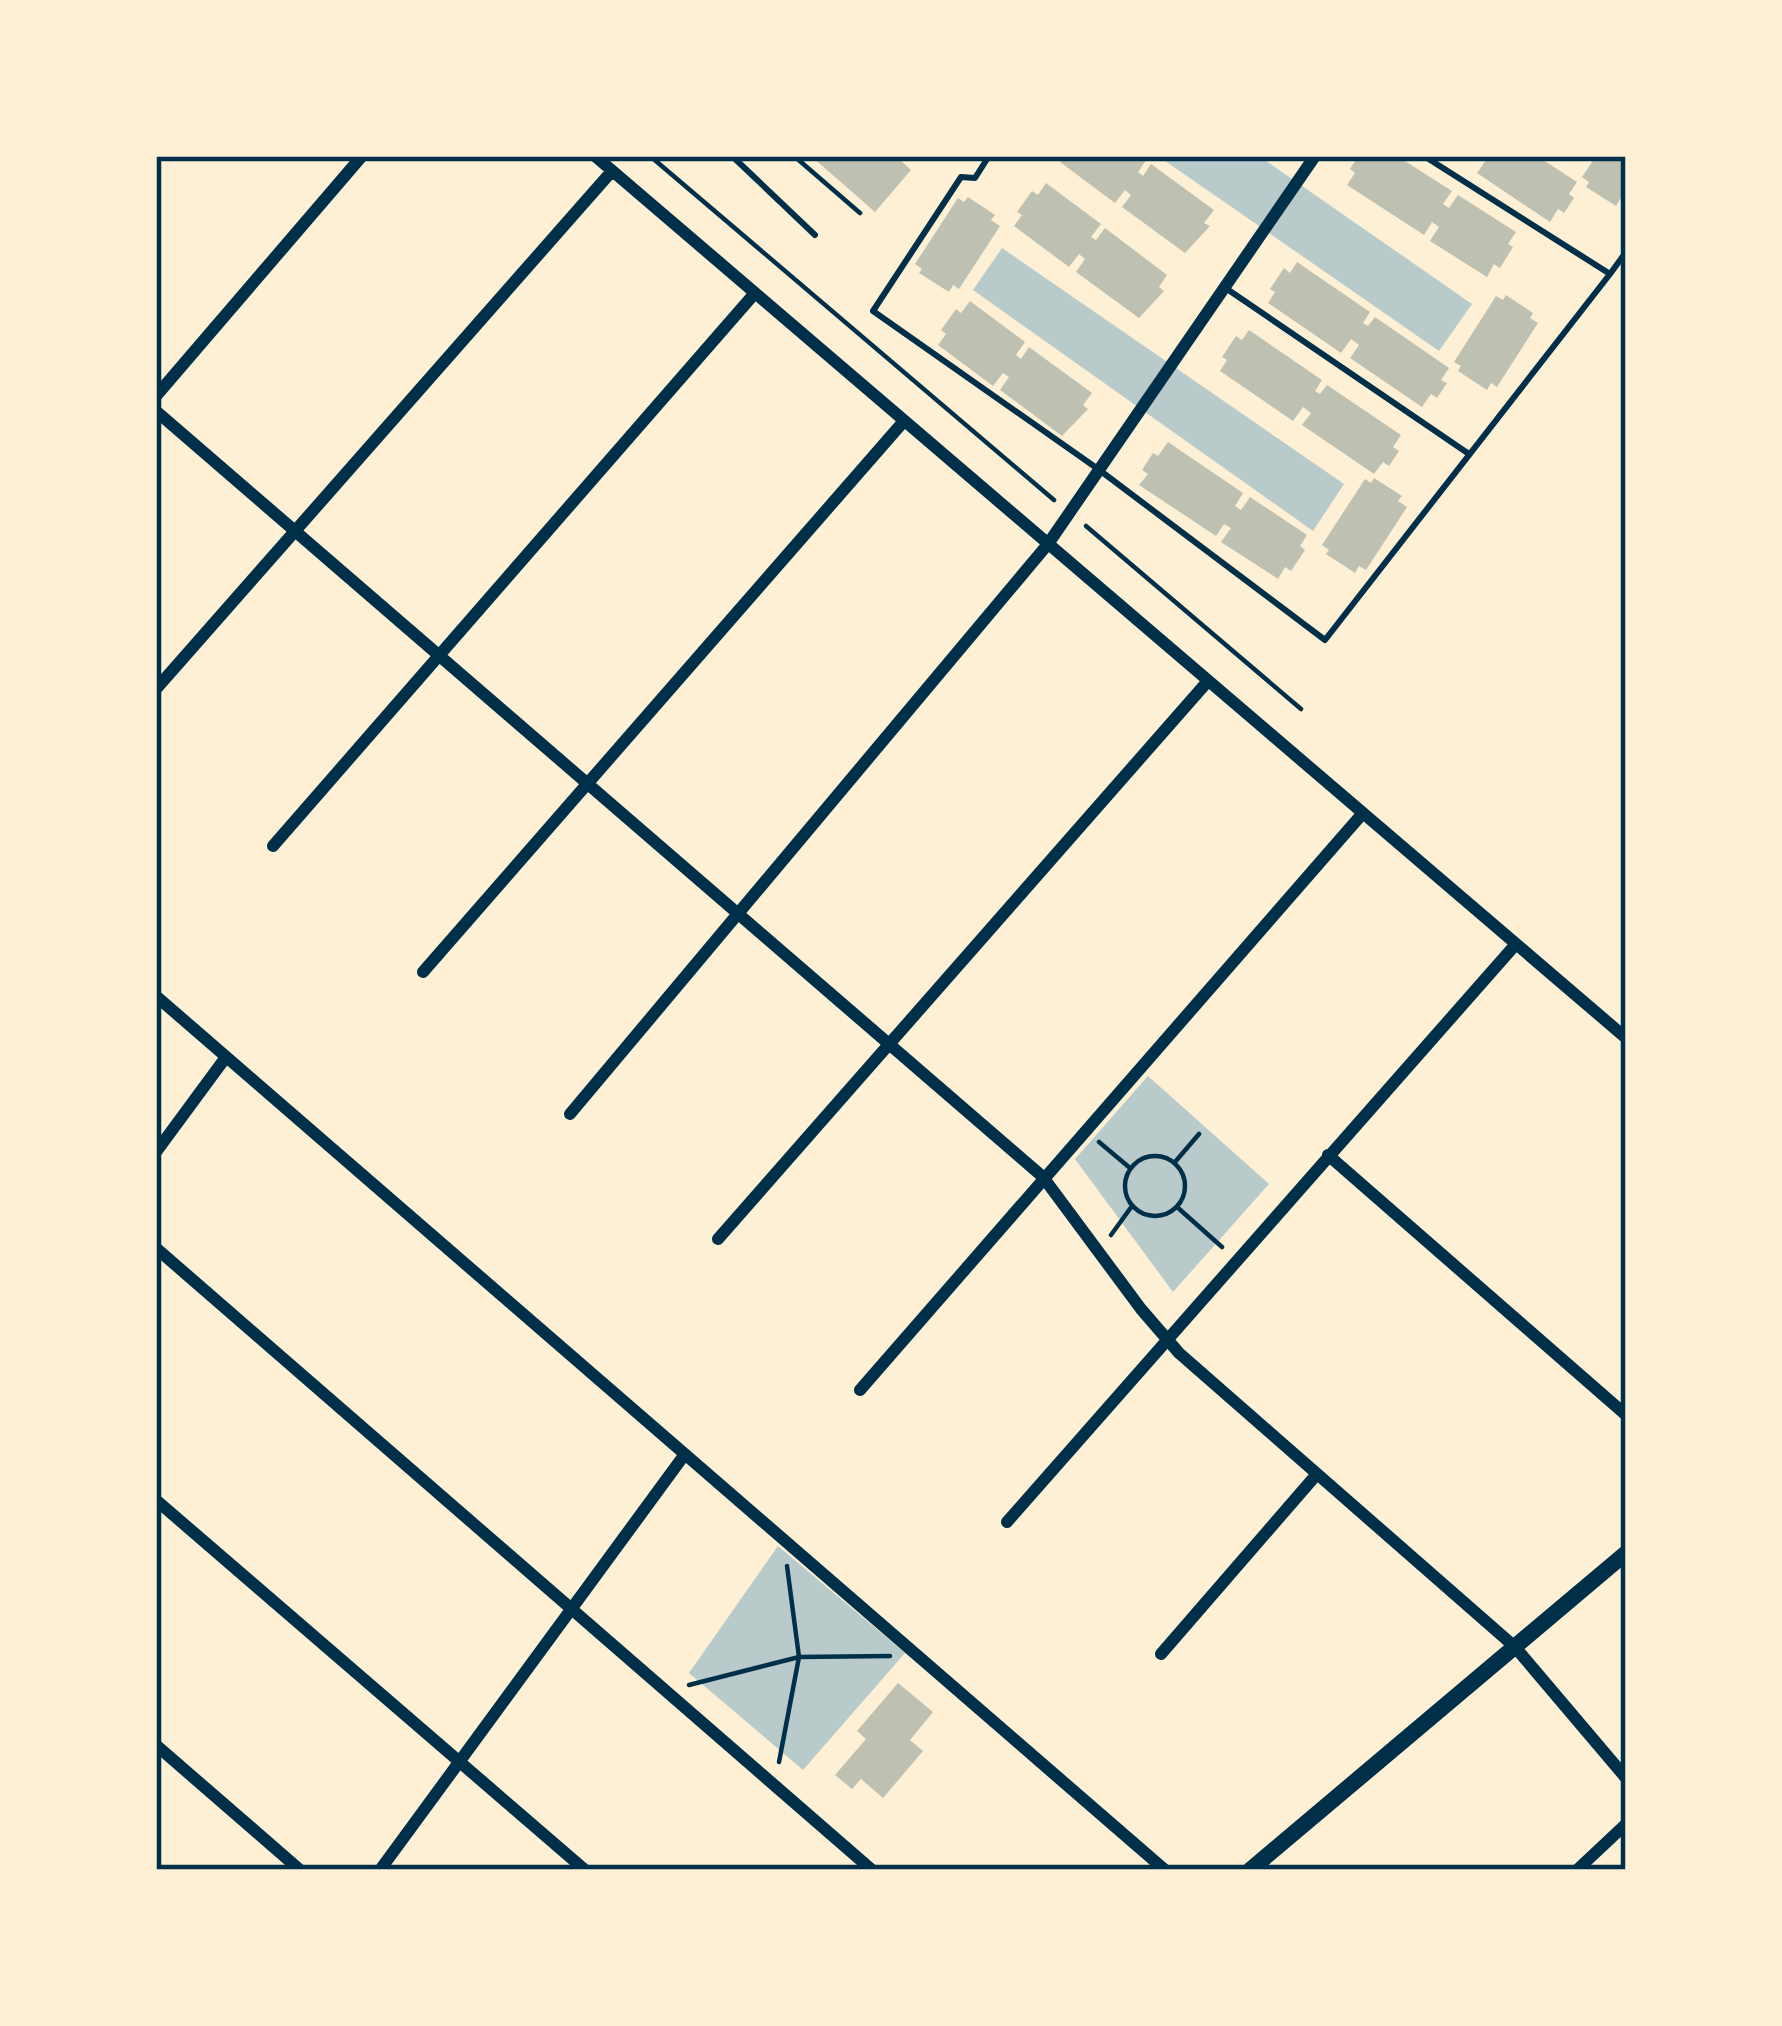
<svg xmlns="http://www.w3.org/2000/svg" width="1782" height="2026" viewBox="0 0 1782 2026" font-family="'Libre Baskerville',serif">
  <rect width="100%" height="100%" fill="#fdf0d5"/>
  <path fill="#b9caca" d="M 1158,156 L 1259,156 L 1472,304 L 1439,351 Z
    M 1002,248 L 1344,484 L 1313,531 L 973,290 Z
    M 1148,1076 L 1269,1184 L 1173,1292 L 1075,1159 Z
    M 778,1546 L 905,1653 L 803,1770 L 689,1673 Z"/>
  <path fill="#bec0b2" d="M 811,156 L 896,156 L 911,170 L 875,212 Z
    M 1064,156 L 1143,156 L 1147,159 L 1138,172 L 1143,176 L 1151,164 L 1214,210 L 1204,223 L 1210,226 L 1185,253 L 1122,207 L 1131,195 L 1125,190 L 1115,203 L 1060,162 Z
    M 1358,156 L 1397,156 L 1452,191 L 1443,204 L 1449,208 L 1458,195 L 1516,232 L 1508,244 L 1513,247 L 1500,268 L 1494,264 L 1487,277 L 1430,241 L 1439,227 L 1432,222 L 1424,235 L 1347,185 L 1355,173 L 1350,169 Z
    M 1479,156 L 1537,156 L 1577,182 L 1569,194 L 1574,198 L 1564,213 L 1558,209 L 1550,222 L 1477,173 L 1486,160 Z
    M 1596,156 L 1626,156 L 1626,202 L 1620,199 L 1616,206 L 1586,187 L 1589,182 L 1582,177 Z
    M 1046,183 L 1101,224 L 1091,237 L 1096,240 L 1105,228 L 1167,275 L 1159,287 L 1164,291 L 1139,318 L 1076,272 L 1085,259 L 1079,254 L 1069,267 L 1014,226 L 1022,215 L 1017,212 L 1032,191 L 1038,195 Z
    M 968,197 L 995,215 L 991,220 L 1000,226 L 959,289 L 953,285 L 949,292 L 919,273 L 922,269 L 915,264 L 958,198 L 964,202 Z
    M 1297,262 L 1370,312 L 1363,323 L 1368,326 L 1375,317 L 1449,368 L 1441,380 L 1447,383 L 1437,398 L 1431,394 L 1422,407 L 1350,358 L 1359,345 L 1351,339 L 1341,353 L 1268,303 L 1275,292 L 1270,289 L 1284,268 L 1290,273 Z
    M 1506,295 L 1533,313 L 1530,318 L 1538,323 L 1497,387 L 1491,383 L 1487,390 L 1458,371 L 1461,366 L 1454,362 L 1496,296 L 1503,300 Z
    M 970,301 L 1025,342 L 1016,355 L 1021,359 L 1029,347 L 1092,393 L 1083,405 L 1088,409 L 1062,436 L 1000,390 L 1009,377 L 1003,373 L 993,386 L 938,345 L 946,334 L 941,330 L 956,309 L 961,313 Z
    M 1249,330 L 1322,380 L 1315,391 L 1320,394 L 1327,385 L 1401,435 L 1393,447 L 1399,451 L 1389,466 L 1383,462 L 1374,474 L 1302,425 L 1311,413 L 1303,407 L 1293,421 L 1220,371 L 1227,360 L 1222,357 L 1236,336 L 1242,340 Z
    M 1168,442 L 1243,493 L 1235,506 L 1241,510 L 1250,497 L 1307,535 L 1300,546 L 1305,550 L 1291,571 L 1285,567 L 1278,579 L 1221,542 L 1231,528 L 1224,524 L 1216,536 L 1139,485 L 1148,474 L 1142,470 L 1153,453 L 1158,456 Z
    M 1374,478 L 1402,496 L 1398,501 L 1407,507 L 1366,570 L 1359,566 L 1355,573 L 1326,554 L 1329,550 L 1322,545 L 1365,479 L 1371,483 Z
    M 898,1683 L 933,1712 L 910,1740 L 923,1751 L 883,1798 L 861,1779 L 852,1789 L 835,1775 L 866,1739 L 857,1731 Z"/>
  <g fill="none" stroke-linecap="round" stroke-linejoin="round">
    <path stroke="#003049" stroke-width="4.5" d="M 650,156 L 1054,500
      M 794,156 L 860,213
      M 1086,526 L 1301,709
      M 1099,1142 L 1130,1168
      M1125 1186a30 30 0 1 1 60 0a30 30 0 1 1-60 0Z
      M 1175,1162 L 1199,1134
      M 1177,1207 L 1222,1247
      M 1111,1235 L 1132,1206
      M 689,1685 L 799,1657 L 890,1656
      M 779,1762 L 799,1657 L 787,1566"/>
    <path stroke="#003049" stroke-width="6" d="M 732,156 L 815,235
      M 989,156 L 975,178 L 961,177 L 873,311 L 1098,469 L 1325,640 L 1610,274
      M 1424,156 L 1610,274 L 1626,252
      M 1227,289 L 1469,454"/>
    <path stroke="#003049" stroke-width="12" d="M 595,156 L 1626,1038
      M 156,396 L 362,156
      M 156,411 L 1043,1177 L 1141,1309 L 1179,1353 L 1515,1647 L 1626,1778
      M 156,689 L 612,171
      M 273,846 L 755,293
      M 423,972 L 904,421
      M 156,996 L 1165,1870
      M 570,1114 L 1048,544 L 1315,156
      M 156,1152 L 226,1057
      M 1328,1155 L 1626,1415
      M 718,1239 L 1208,681
      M 156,1248 L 872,1870
      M 860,1390 L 1363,813
      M 156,1500 L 585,1870
      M 1007,1522 L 1516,944
      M 1161,1654 L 1317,1474
      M 156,1745 L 300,1870
      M 380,1870 L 685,1454
      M 1577,1870 L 1626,1824"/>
    <path stroke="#003049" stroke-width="16" d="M 1250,1870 L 1626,1553"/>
  </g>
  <rect width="1782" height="2026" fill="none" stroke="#fdf0d5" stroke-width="318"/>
  <rect x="159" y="159" width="1464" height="1708" fill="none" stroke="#003049" stroke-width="4.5"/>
</svg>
